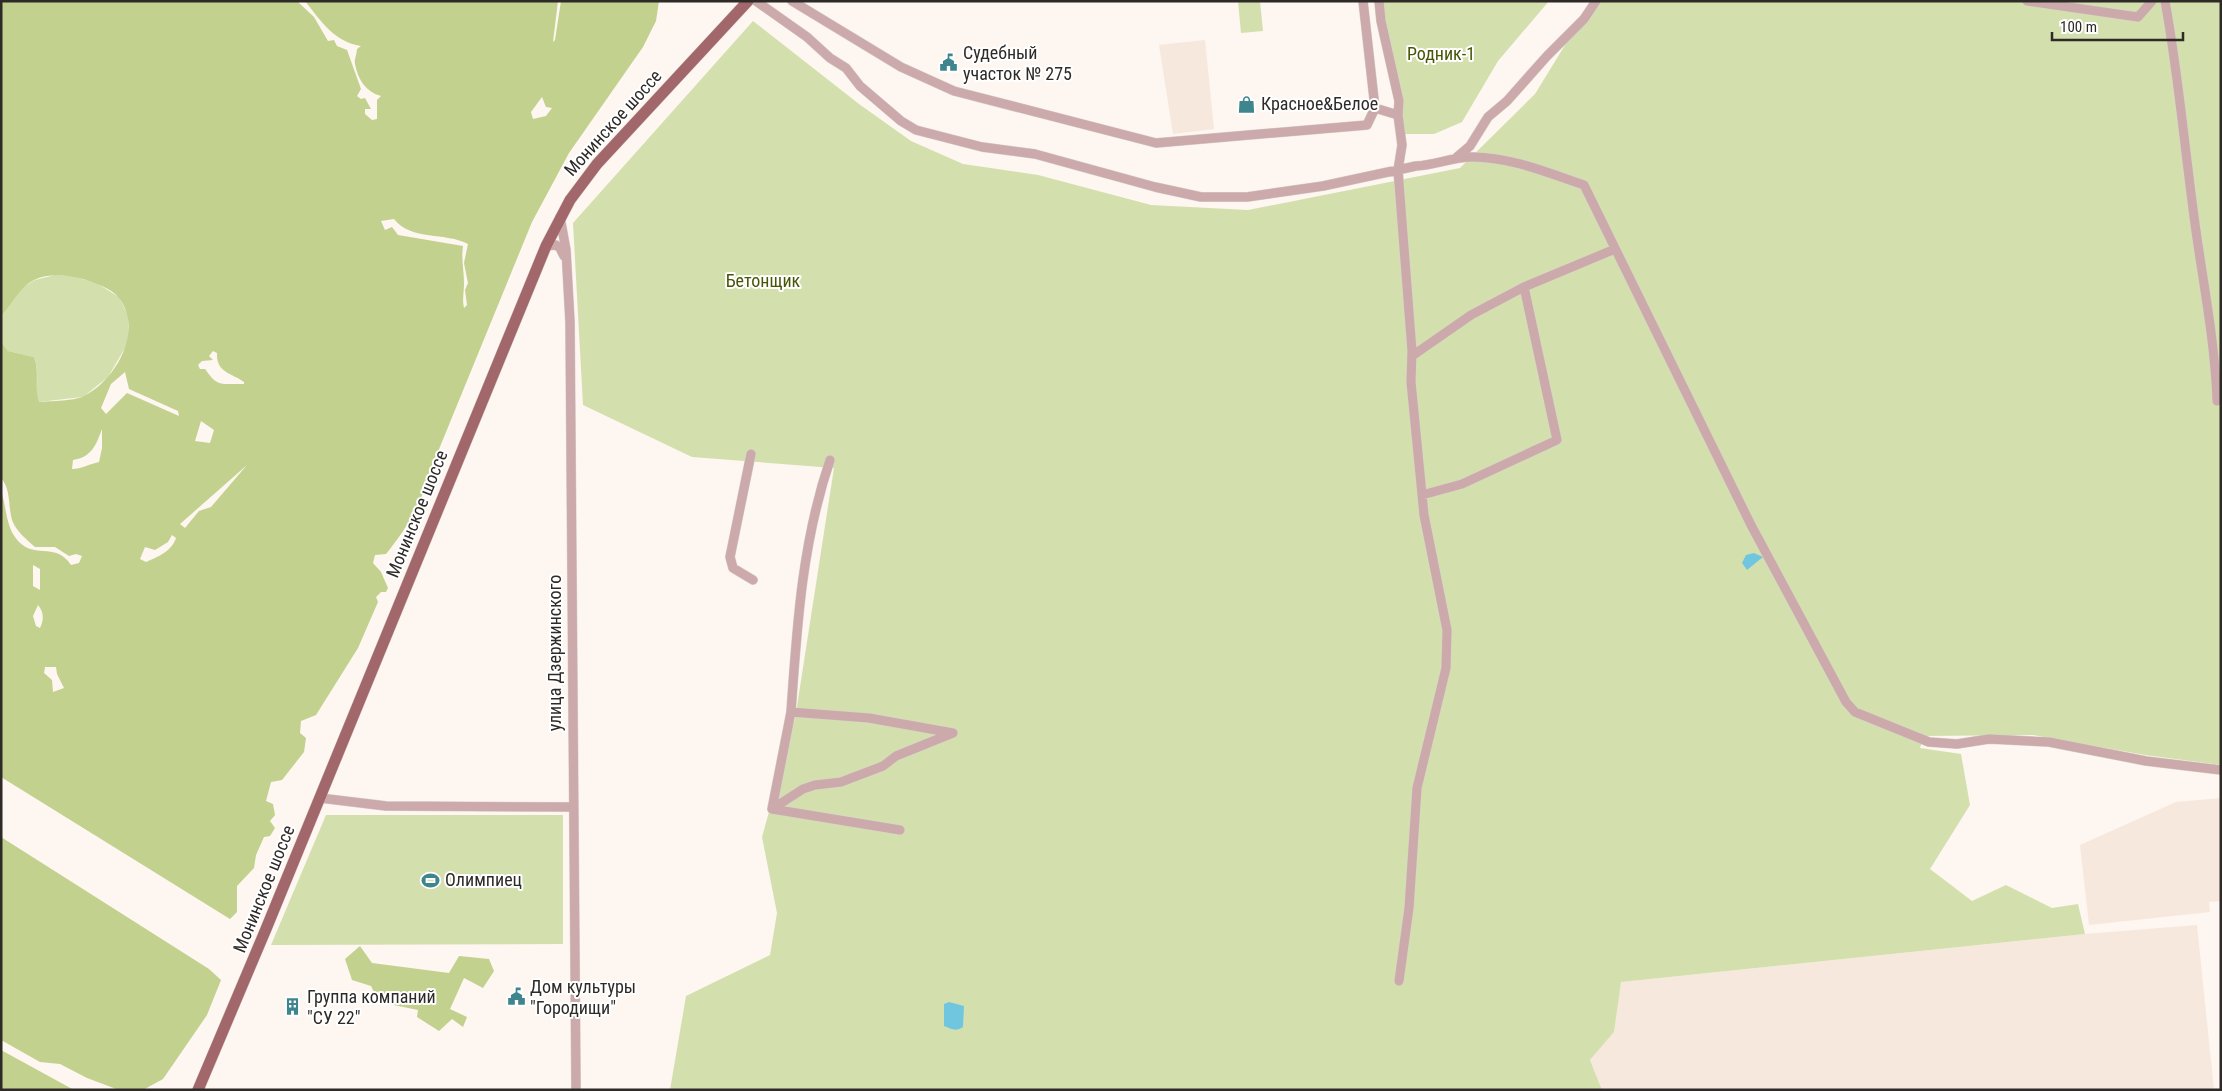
<svg xmlns="http://www.w3.org/2000/svg" width="2222" height="1091" viewBox="0 0 2222 1091" font-family="'Roboto Condensed',sans-serif">
  <rect width="100%" height="100%" fill="#fef6f0"/>
  <path fill="#f7e8de" d="M 1205,40 L 1214,129 L 1173,134 L 1159,45 Z
    M 2221,798 L 2221,901 L 2209,902 L 2210,912 L 2089,925 L 2080,845 L 2176,802 Z
    M 2197,925 L 2214,1090 L 1602,1090 L 1590,1060 L 1614,1032 L 1620,982 L 2085,934 Z"/>
  <path fill="#d3e0ad" d="M 1238,1 L 1260,1 L 1263,31 L 1241,33 Z
    M 1376,1 L 1549,1 L 1498,61 L 1462,122 L 1434,134 L 1405,134 Z
    M 1592,1 L 2221,1 L 2221,765 L 2145,755 L 2033,735 L 1924,736 L 1920,748 L 1961,754 L 1970,805 L 1930,869 L 1972,901 L 2006,885 L 2052,908 L 2078,904 L 2085,934 L 1621,982 L 1614,1032 L 1590,1060 L 1602,1090 L 670,1090 L 686,996 L 770,955 L 777,913 L 762,837 L 795,719 L 834,468 L 692,457 L 583,405 L 573,223 L 753,21 L 859,104 L 911,141 L 963,164 L 1038,175 L 1151,205 L 1248,210 L 1460,168 L 1535,94 Z
    M 55,275 L 73,276 L 98,284 L 119,297 L 128,315 L 129,341 L 108,377 L 83,397 L 38,402 C 35,388 40,370 34,357 L 8,351 L 1,342 L 1,316 L 19,290 L 35,280 Z
    M 326,815 L 563,815 L 563,944 L 271,945 Z"/>
  <path fill="#c2d18e" fill-rule="evenodd" d="M 1,1 L 297,1 L 314,17 L 328,41 L 334,40 L 337,46 L 347,50 L 361,89 L 357,96 L 361,99 L 365,98 L 371,109 L 365,109 L 365,114 L 372,120 L 377,119 L 377,100 L 381,96 C 366,92 358,80 355,64 C 354,59 357,54 357,49 L 361,46 C 334,42 321,21 305,1 L 558,1 L 553,42 L 555,40 L 561,1 L 659,1 L 656,21 L 643,47 L 569,153 L 532,222 L 428,476 C 421,507 405,530 386,554 L 375,555 L 373,563 L 381,572 L 388,588 L 386,592 L 381,592 L 376,597 L 378,602 L 358,648 L 316,715 L 301,721 L 300,733 L 306,738 L 304,752 L 282,780 L 271,782 L 266,801 L 273,804 L 275,815 L 270,821 L 275,828 L 270,836 L 264,837 L 256,855 L 254,868 L 237,886 L 237,912 L 230,919 L 1,777 L 1,491 C 6,505 6,525 15,537 C 32,562 55,540 71,565 L 79,563 L 82,556 L 76,554 L 69,556 L 55,547 L 35,547 C 26,539 16,531 12,520 C 8,506 11,489 1,478 L 1,342 L 8,351 L 34,357 C 40,371 34,388 39,402 C 50,401 75,401 84,396 C 116,380 144,330 119,298 C 112,288 94,283 83,279 C 67,275 49,273 34,280 C 18,289 13,303 1,316 ZM 542,97 L 546,107 L 552,108 L 546,116 L 533,119 L 531,112 ZM 394,219 C 411,241 446,232 468,244 L 464,263 L 468,283 L 465,290 L 467,305 L 464,308 C 462,300 464,292 464,283 C 464,271 461,259 463,246 L 398,235 L 392,227 L 385,230 L 381,221 ZM 213,351 L 217,353 C 216,373 232,373 244,382 L 244,384 C 222,383 219,389 205,369 L 200,369 L 198,365 L 202,361 L 213,360 L 209,356 ZM 125,372 L 129,389 L 178,411 L 179,416 L 127,393 L 106,414 L 101,408 L 111,384 ZM 201,421 L 214,430 L 210,443 L 195,441 ZM 102,429 L 102,448 L 99,462 C 89,464 82,469 72,469 L 73,460 C 92,457 96,445 102,429 ZM 247,465 L 211,507 L 199,511 L 185,528 L 180,524 ZM 172,535 L 176,538 C 172,551 158,557 146,562 L 140,559 L 145,547 L 155,550 L 168,542 ZM 33,565 L 40,569 L 40,590 L 33,586 ZM 38,605 C 44,612 44,620 40,628 L 36,626 L 33,616 ZM 45,667 L 56,667 L 57,674 L 64,688 L 53,692 L 52,680 L 44,673 Z
    M 1,837 L 209,969 L 221,980 L 207,1015 L 163,1079 L 143,1090 L 119,1090 L 87,1078 L 60,1064 L 40,1062 L 1,1040 Z
    M 360,946 L 372,963 L 449,973 L 459,956 L 489,959 L 494,971 L 483,988 L 464,978 L 450,1009 L 467,1017 L 463,1027 L 452,1019 L 439,1031 L 417,1017 L 418,1010 L 379,1002 L 371,986 L 352,980 L 345,959 Z
    M 1,1050 L 74,1090 L 1,1090 Z"/>
  <path fill="#71c6df" d="M 1754,553 L 1763,557 L 1747,570 L 1742,563 L 1746,555 Z
    M 949,1002 L 964,1006 L 963,1027 C 956,1032 951,1029 944,1026 L 944,1004 Z"/>
  <g fill="none" stroke-linecap="round" stroke-linejoin="round">
    <defs>
      <path id="minor" d="M 756,1 L 807,37 L 830,58 L 846,68 L 860,86 L 901,121 L 916,130 L 982,147 L 1035,154 L 1155,187 L 1201,197 L 1247,197 L 1323,186 L 1416,166 C 1435,165 1453,157 1472,157 C 1511,157 1548,173 1584,185 L 1751,525 L 1846,702 L 1855,712 L 1929,742 L 1957,744 L 1989,739 L 2049,742 L 2146,761 L 2221,770
        M 792,1 L 901,67 L 954,91 L 1156,143 L 1367,125 L 1375,108 L 1363,1
        M 1379,1 L 1381,21 L 1399,101 L 1398,115
        M 2027,1 L 2138,17 L 2152,1
        M 2165,1 C 2179,77 2185,154 2196,231 C 2204,288 2215,343 2217,401
        M 1375,108 L 1398,115 L 1402,145 L 1398,170 L 1412,351 L 1411,382 L 1424,515 L 1447,630 L 1446,668 L 1417,788 L 1409,908 L 1399,981
        M 1457,157 L 1470,146 L 1488,117 L 1507,101 L 1547,56 L 1584,19 L 1596,1
        M 560,217 L 566,250 L 570,322 L 576,1090
        M 546,246 L 556,245 L 560,248 L 564,256
        M 1412,356 L 1471,315 L 1524,287 L 1615,249
        M 751,454 L 730,557 L 733,568 L 753,580
        M 830,460 C 802,543 797,625 791,712 L 869,718 L 953,733
        M 1422,495 L 1462,484 L 1557,440 L 1524,287
        M 320,798 L 386,806 L 573,807
        M 772,809 L 803,789 L 815,785 L 841,782 L 883,766 L 896,756 L 953,733
        M 772,809 L 900,830
        M 772,809 L 791,712"/>
      <path id="major" d="M 198,1090 L 266,929 L 546,246 L 570,200 L 597,164 L 748,1"/>
    </defs>
    <use href="#minor" stroke="#d8d1cc" stroke-width="10"/>
    <use href="#major" stroke="#d8d1cc" stroke-width="12"/>
    <use href="#minor" stroke="#cca9aa" stroke-width="9"/>
    <use href="#major" stroke="#a2676a" stroke-width="11"/>
  </g>
  <defs>
    <symbol id="civic-bare" viewBox="-9 -9 18 18"><path d="M-.6-6.5H3V-4.5H.6V-3L4-1V1h2V6H-6V1h2V-1L-.6-3ZM-1.2 2.5V6h2.4V2.5Z" fill="#3e858e" stroke="#fff" stroke-width="2.5" paint-order="stroke"/></symbol>
    <symbol id="shop-bare" viewBox="-9 -9 18 18"><path d="M-5-2.5h2.3a2.7 3.5 0 0 1 5.4 0H5L5.5 6h-11ZM-1.5-2.5h3a1.5 2.3 0 0 0-3 0Z" fill="#3e858e" stroke="#fff" stroke-width="2.5" paint-order="stroke"/></symbol>
    <symbol id="stadium-bare" viewBox="-9 -9 18 18"><path d="M0-5a6.5 5 0 1 0 0 10a6.5 5 0 1 0 0-10ZM-3.5-1.8h7v3.6h-7Z" fill="#3e858e" stroke="#fff" stroke-width="2.5" paint-order="stroke"/></symbol>
    <symbol id="building-bare" viewBox="-9 -9 18 18"><path d="M-4-6H4V6H1V3H-1V6H-4ZM-2.5-4.3h1.7v1.8h-1.7ZM.8-4.3h1.7v1.8H.8ZM-2.5-1h1.7V.8h-1.7ZM.8-1h1.7V.8H.8Z" fill="#3e858e" stroke="#fff" stroke-width="2.5" paint-order="stroke"/></symbol>
  </defs>
  <g fill-rule="evenodd">
    <use href="#civic-bare" x="936" y="50" width="25" height="25"/>
    <use href="#shop-bare" x="1234" y="92" width="25" height="25"/>
    <use href="#stadium-bare" x="418" y="868" width="25" height="25"/>
    <use href="#civic-bare" x="504" y="984" width="25" height="25"/>
    <use href="#building-bare" x="280" y="994" width="25" height="25"/>
  </g>
  <g text-anchor="middle" stroke-width="4" stroke-linejoin="round" paint-order="stroke">
    <g font-size="18" fill="#2d2a28" stroke="#fff" text-anchor="start">
      <text x="963" y="59">Судебный<tspan x="963" dy="21">участок № 275</tspan></text>
      <text x="1261" y="110">Красное&amp;Белое</text>
      <text x="445" y="886">Олимпиец</text>
      <text x="530" y="993">Дом культуры<tspan x="530" dy="21">"Городищи"</tspan></text>
      <text x="307" y="1003">Группа компаний<tspan x="307" dy="21">"СУ 22"</tspan></text>
    </g>
    <g font-size="18" fill="#485406" stroke="#fff">
      <text x="1441" y="60">Родник-1</text>
      <text x="763" y="287">Бетонщик</text>
    </g>
    <g font-size="18" fill="#2d2a28" stroke="#fff">
      <text transform="translate(613 123) rotate(-48)" y="6">Монинское шоссе</text>
      <text transform="translate(417 514) rotate(-68)" y="6">Монинское шоссе</text>
      <text transform="translate(555 653) rotate(-90)" y="6">улица Дзержинского</text>
      <text transform="translate(264 889) rotate(-68)" y="6">Монинское шоссе</text>
    </g>
  </g>
  <rect width="2222" height="1091" fill="none" stroke="#2d2a28" stroke-width="5"/>
  <path d="M2052 32v8h131v-8" fill="none" stroke="#2d2a28" stroke-width="2.5"/>
  <text x="2060" y="32" font-size="15" fill="#2d2a28" stroke="#ffffff" stroke-width="4" paint-order="stroke">100 m</text>
</svg>
